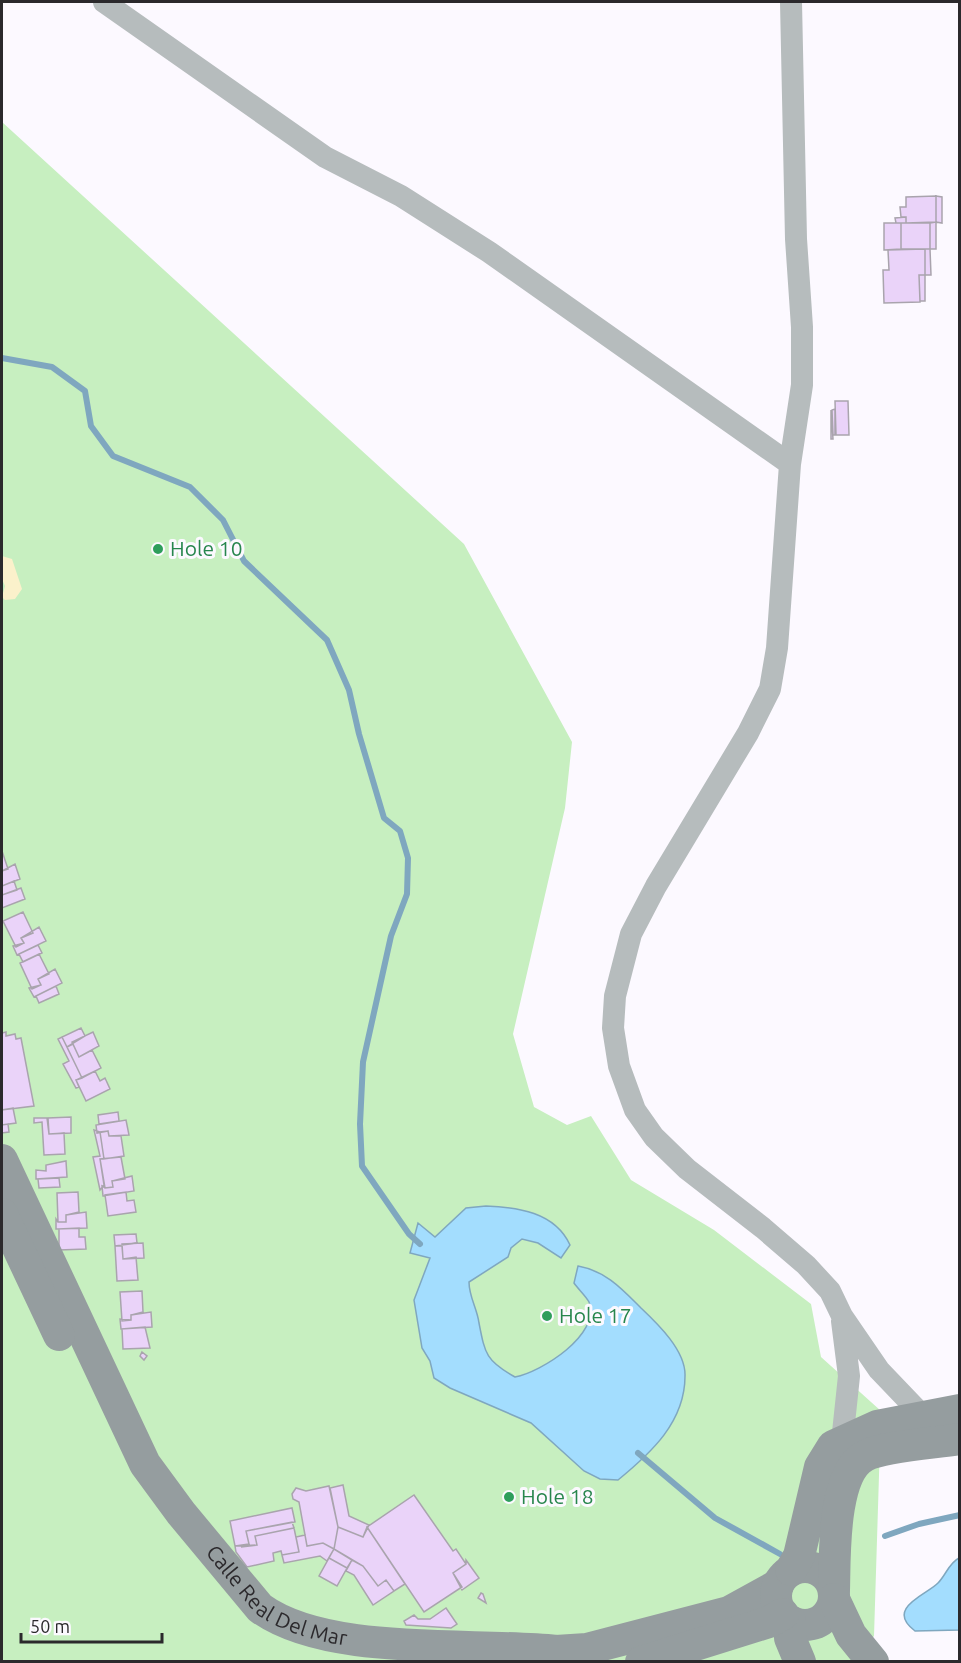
<svg xmlns="http://www.w3.org/2000/svg" width="961" height="1663" viewBox="0 0 961 1663" font-family="Ubuntu,sans-serif">
  <rect width="100%" height="100%" fill="#fcf9ff"/>
  <path fill="#c7efc0" d="M 2,122 L 464,544 L 572,742 L 565,808 L 513,1034 L 534,1107 L 567,1125 L 591,1116 L 631,1180 L 714,1230 L 811,1304 L 821,1357 L 881,1411 L 874,1636 L 852,1661 L 2,1661 Z"/>
  <path fill="#fbf1cb" d="M 2,556 L 12,559 L 22,589 L 15,599 L 5,600 L 2,597 L 5,586 L 2,579 Z"/>
  <path fill="#a3ddfe" stroke="#7fa7bf" stroke-width="1.5" d="M 486,1206 C 517,1207 555,1212 570,1245 L 561,1258 L 538,1243 L 522,1239 L 511,1248 L 508,1257 L 469,1282 C 469,1297 477,1308 479,1323 C 485,1354 486,1361 515,1377 C 541,1372 601,1335 589,1302 C 586,1296 578,1289 574,1283 L 578,1266 C 606,1271 622,1289 641,1308 C 658,1324 686,1351 685,1376 C 685,1422 651,1453 618,1480 L 600,1479 L 584,1471 L 531,1423 L 450,1388 L 434,1378 L 430,1361 L 422,1348 L 414,1300 L 430,1258 L 410,1253 L 418,1223 L 435,1237 L 466,1208 Z
    M 959,1558 L 959,1630 L 915,1631 C 884,1608 928,1594 938,1583 C 946,1575 949,1563 959,1558 Z"/>
  <g fill="none" stroke-linecap="round" stroke-linejoin="round">
    <path stroke="#7fa7bf" stroke-width="6" d="M 2,358 L 52,367 L 85,391 L 91,426 L 113,456 L 190,487 L 223,520 L 244,561 L 327,640 L 349,690 L 359,734 L 384,818 L 400,831 L 408,858 L 407,894 L 391,936 L 363,1062 L 360,1124 L 362,1166 L 409,1234 L 420,1244
      M 638,1453 L 715,1518 L 780,1554
      M 885,1536 L 919,1524 L 960,1515"/>
  </g>
  <path fill="#ead3f9" stroke="#a9a4ad" stroke-width="1.5" d="M 936,196 L 942,197 L 942,223 L 936,222 Z
    M 936,196 L 936,222 L 906,223 L 906,217 L 901,217 L 900,207 L 906,207 L 906,197 Z
    M 906,217 L 906,223 L 896,223 L 895,218 Z
    M 936,222 L 936,249 L 930,249 L 930,223 Z
    M 884,223 L 901,223 L 901,249 L 884,250 Z
    M 901,223 L 930,223 L 930,249 L 901,249 Z
    M 925,249 L 930,249 L 931,275 L 925,275 Z
    M 925,249 L 925,275 L 919,275 L 920,302 L 884,303 L 883,270 L 889,270 L 888,250 Z
    M 919,275 L 925,275 L 925,301 L 920,301 Z
    M 835,401 L 848,401 L 849,435 L 836,435 Z
    M 835,409 L 835,435 L 833,435 L 832,410 Z
    M 831,410 L 833,439 L 831,439 Z
    M 2,851 L 8,869 L 2,871 Z
    M 15,864 L 20,879 L 2,886 L 2,871 Z
    M 14,881 L 17,890 L 2,895 L 2,886 Z
    M 21,888 L 25,899 L 2,908 L 2,895 Z
    M 23,912 L 33,933 L 21,938 L 24,943 L 16,947 L 3,921 Z
    M 39,927 L 46,941 L 17,955 L 13,946 L 24,943 L 21,938 Z
    M 38,945 L 42,953 L 23,962 L 19,954 Z
    M 39,954 L 49,974 L 38,979 L 41,985 L 32,989 L 20,963 Z
    M 55,969 L 62,983 L 34,997 L 29,988 L 41,985 L 38,979 Z
    M 56,986 L 59,994 L 39,1003 L 36,996 Z
    M 81,1028 L 85,1036 L 67,1047 L 62,1037 Z
    M 6,1032 L 6,1036 L 15,1034 L 16,1039 L 21,1038 L 34,1106 L 2,1110 L 2,1033 Z
    M 93,1032 L 99,1046 L 79,1057 L 72,1042 Z
    M 62,1037 L 82,1078 L 76,1080 L 79,1087 L 76,1088 L 63,1064 L 69,1061 L 58,1039 Z
    M 73,1044 L 79,1057 L 92,1050 L 101,1068 L 82,1078 L 67,1047 Z
    M 95,1071 L 100,1081 L 105,1078 L 110,1089 L 86,1101 L 76,1080 Z
    M 13,1108 L 16,1123 L 2,1125 L 2,1110 Z
    M 118,1112 L 119,1121 L 99,1124 L 98,1115 Z
    M 71,1117 L 71,1133 L 49,1134 L 48,1118 Z
    M 34,1118 L 47,1118 L 49,1134 L 64,1133 L 65,1154 L 44,1155 L 42,1122 L 34,1123 Z
    M 126,1120 L 129,1135 L 109,1136 L 108,1131 L 97,1133 L 96,1125 Z
    M 8,1124 L 9,1132 L 2,1133 L 2,1125 Z
    M 94,1130 L 100,1132 L 104,1159 L 100,1159 L 104,1185 L 100,1190 L 93,1157 L 100,1156 Z
    M 108,1131 L 109,1136 L 121,1136 L 124,1156 L 104,1159 L 100,1132 Z
    M 121,1157 L 125,1179 L 112,1181 L 113,1187 L 105,1188 L 100,1159 Z
    M 66,1161 L 67,1177 L 36,1179 L 36,1170 L 46,1171 L 46,1165 Z
    M 132,1176 L 134,1191 L 103,1196 L 102,1186 L 105,1188 L 113,1187 L 112,1181 Z
    M 59,1178 L 60,1187 L 39,1188 L 38,1179 Z
    M 78,1192 L 79,1212 L 66,1215 L 66,1222 L 58,1222 L 57,1193 Z
    M 126,1192 L 127,1201 L 134,1200 L 136,1212 L 108,1216 L 105,1195 Z
    M 86,1212 L 87,1228 L 56,1229 L 56,1219 L 58,1222 L 66,1222 L 66,1215 Z
    M 79,1228 L 79,1237 L 85,1237 L 86,1249 L 59,1250 L 59,1229 Z
    M 136,1234 L 137,1243 L 115,1246 L 114,1235 Z
    M 143,1243 L 144,1258 L 123,1259 L 122,1244 Z
    M 115,1246 L 122,1246 L 123,1259 L 136,1257 L 138,1280 L 117,1281 Z
    M 142,1291 L 143,1312 L 131,1315 L 131,1320 L 122,1321 L 120,1292 Z
    M 151,1312 L 152,1327 L 121,1329 L 120,1319 L 131,1320 L 131,1315 Z
    M 145,1327 L 150,1348 L 123,1349 L 122,1329 Z
    M 142,1352 L 147,1356 L 144,1360 L 140,1356 Z
    M 343,1485 L 349,1516 L 369,1525 L 363,1537 L 338,1527 L 330,1488 Z
    M 329,1486 L 338,1527 L 334,1549 L 323,1543 L 307,1546 L 299,1502 L 293,1499 L 292,1494 L 296,1488 L 306,1491 Z
    M 414,1495 L 453,1551 L 456,1549 L 466,1564 L 453,1573 L 462,1587 L 424,1612 L 367,1527 Z
    M 292,1508 L 295,1522 L 246,1531 L 249,1544 L 235,1546 L 230,1521 Z
    M 292,1522 L 294,1528 L 255,1536 L 257,1545 L 241,1547 L 249,1544 L 246,1531 Z
    M 338,1527 L 363,1537 L 367,1527 L 405,1584 L 394,1591 L 386,1580 L 378,1586 L 363,1566 L 334,1549 Z
    M 294,1528 L 299,1552 L 282,1555 L 281,1551 L 273,1553 L 274,1561 L 247,1567 L 236,1552 L 235,1546 L 257,1545 L 255,1536 Z
    M 305,1535 L 307,1546 L 323,1543 L 334,1549 L 327,1561 L 320,1556 L 284,1563 L 282,1555 L 299,1552 L 296,1537 Z
    M 334,1549 L 352,1560 L 347,1568 L 329,1558 Z
    M 329,1558 L 347,1568 L 337,1586 L 319,1576 Z
    M 352,1560 L 363,1566 L 378,1586 L 386,1580 L 394,1591 L 373,1605 L 354,1575 L 346,1571 Z
    M 466,1560 L 479,1578 L 462,1590 L 453,1573 L 466,1564 Z
    M 481,1593 L 483,1594 L 486,1603 L 478,1598 Z
    M 446,1608 L 457,1624 L 451,1628 L 406,1625 L 404,1621 L 414,1615 L 418,1619 L 430,1619 Z"/>
  <g fill="none" stroke-linecap="round" stroke-linejoin="round">
    <path stroke="#b6bcbd" stroke-width="22" d="M 104,2 L 325,157 L 401,196 L 489,252 L 790,464
      M 791,2 L 796,239 L 802,327 L 802,385 L 790,464 L 777,648 L 770,689 L 748,733 L 656,886 L 631,934 L 615,996 L 613,1028 L 619,1066 L 635,1110 L 654,1137 L 687,1169 L 763,1228 L 806,1265 L 830,1291 L 842,1316 L 879,1370 L 923,1416
      M 842,1321 L 849,1376 L 842,1442"/>
    <g stroke="#959d9f" stroke-width="32">
      <path id="s1" d="M 2,1160 L 145,1464 L 181,1513 L 260,1608 C 327,1657 472,1642 556,1651 L 587,1649 L 729,1612 L 778,1585"/>
      <path d="M 2,1214 L 59,1335"/>
      <circle cx="805" cy="1596" r="29"/>
      <path d="M 791,1570 L 799,1556 L 820,1467 L 833,1446 L 877,1426 L 960,1410"/>
      <path d="M 834,1590 C 835,1557 832,1473 865,1456 C 883,1446 936,1443 960,1439"/>
      <path d="M 834,1599 L 851,1635 L 873,1662"/>
      <path d="M 790,1621 L 790,1638 L 800,1662"/>
      <path d="M 641,1662 L 769,1622 L 783,1614"/>
    </g>
  </g>
  <g fill="#2e9e5b" stroke="#fcf9ff" stroke-width="2">
    <circle cx="158" cy="549" r="6"/>
    <circle cx="547" cy="1316" r="6"/>
    <circle cx="509" cy="1497" r="6"/>
  </g>
  <g text-anchor="middle" stroke-width="6" stroke-linejoin="round" paint-order="stroke">
    <g font-size="21" fill="#27864d" stroke="#fcf9ff" text-anchor="start">
      <text x="170" y="556">Hole 10</text>
      <text x="559" y="1323">Hole 17</text>
      <text x="521" y="1504">Hole 18</text>
    </g>
    <g font-size="21" fill="#2b292c" stroke="#fcf9ff">
      <text dy="7" stroke="none"><textPath href="#s1" startOffset="528">Calle Real Del Mar</textPath></text>
    </g>
  </g>
  <rect width="961" height="1663" fill="none" stroke="#2b292c" stroke-width="6"/>
  <path d="M21 1633v9h141v-9" fill="none" stroke="#2b292c" stroke-width="3"/>
  <text x="30" y="1633" font-size="18" fill="#2b292c" stroke="#fcf9ff" stroke-width="4.5" paint-order="stroke">50 m</text>
</svg>
